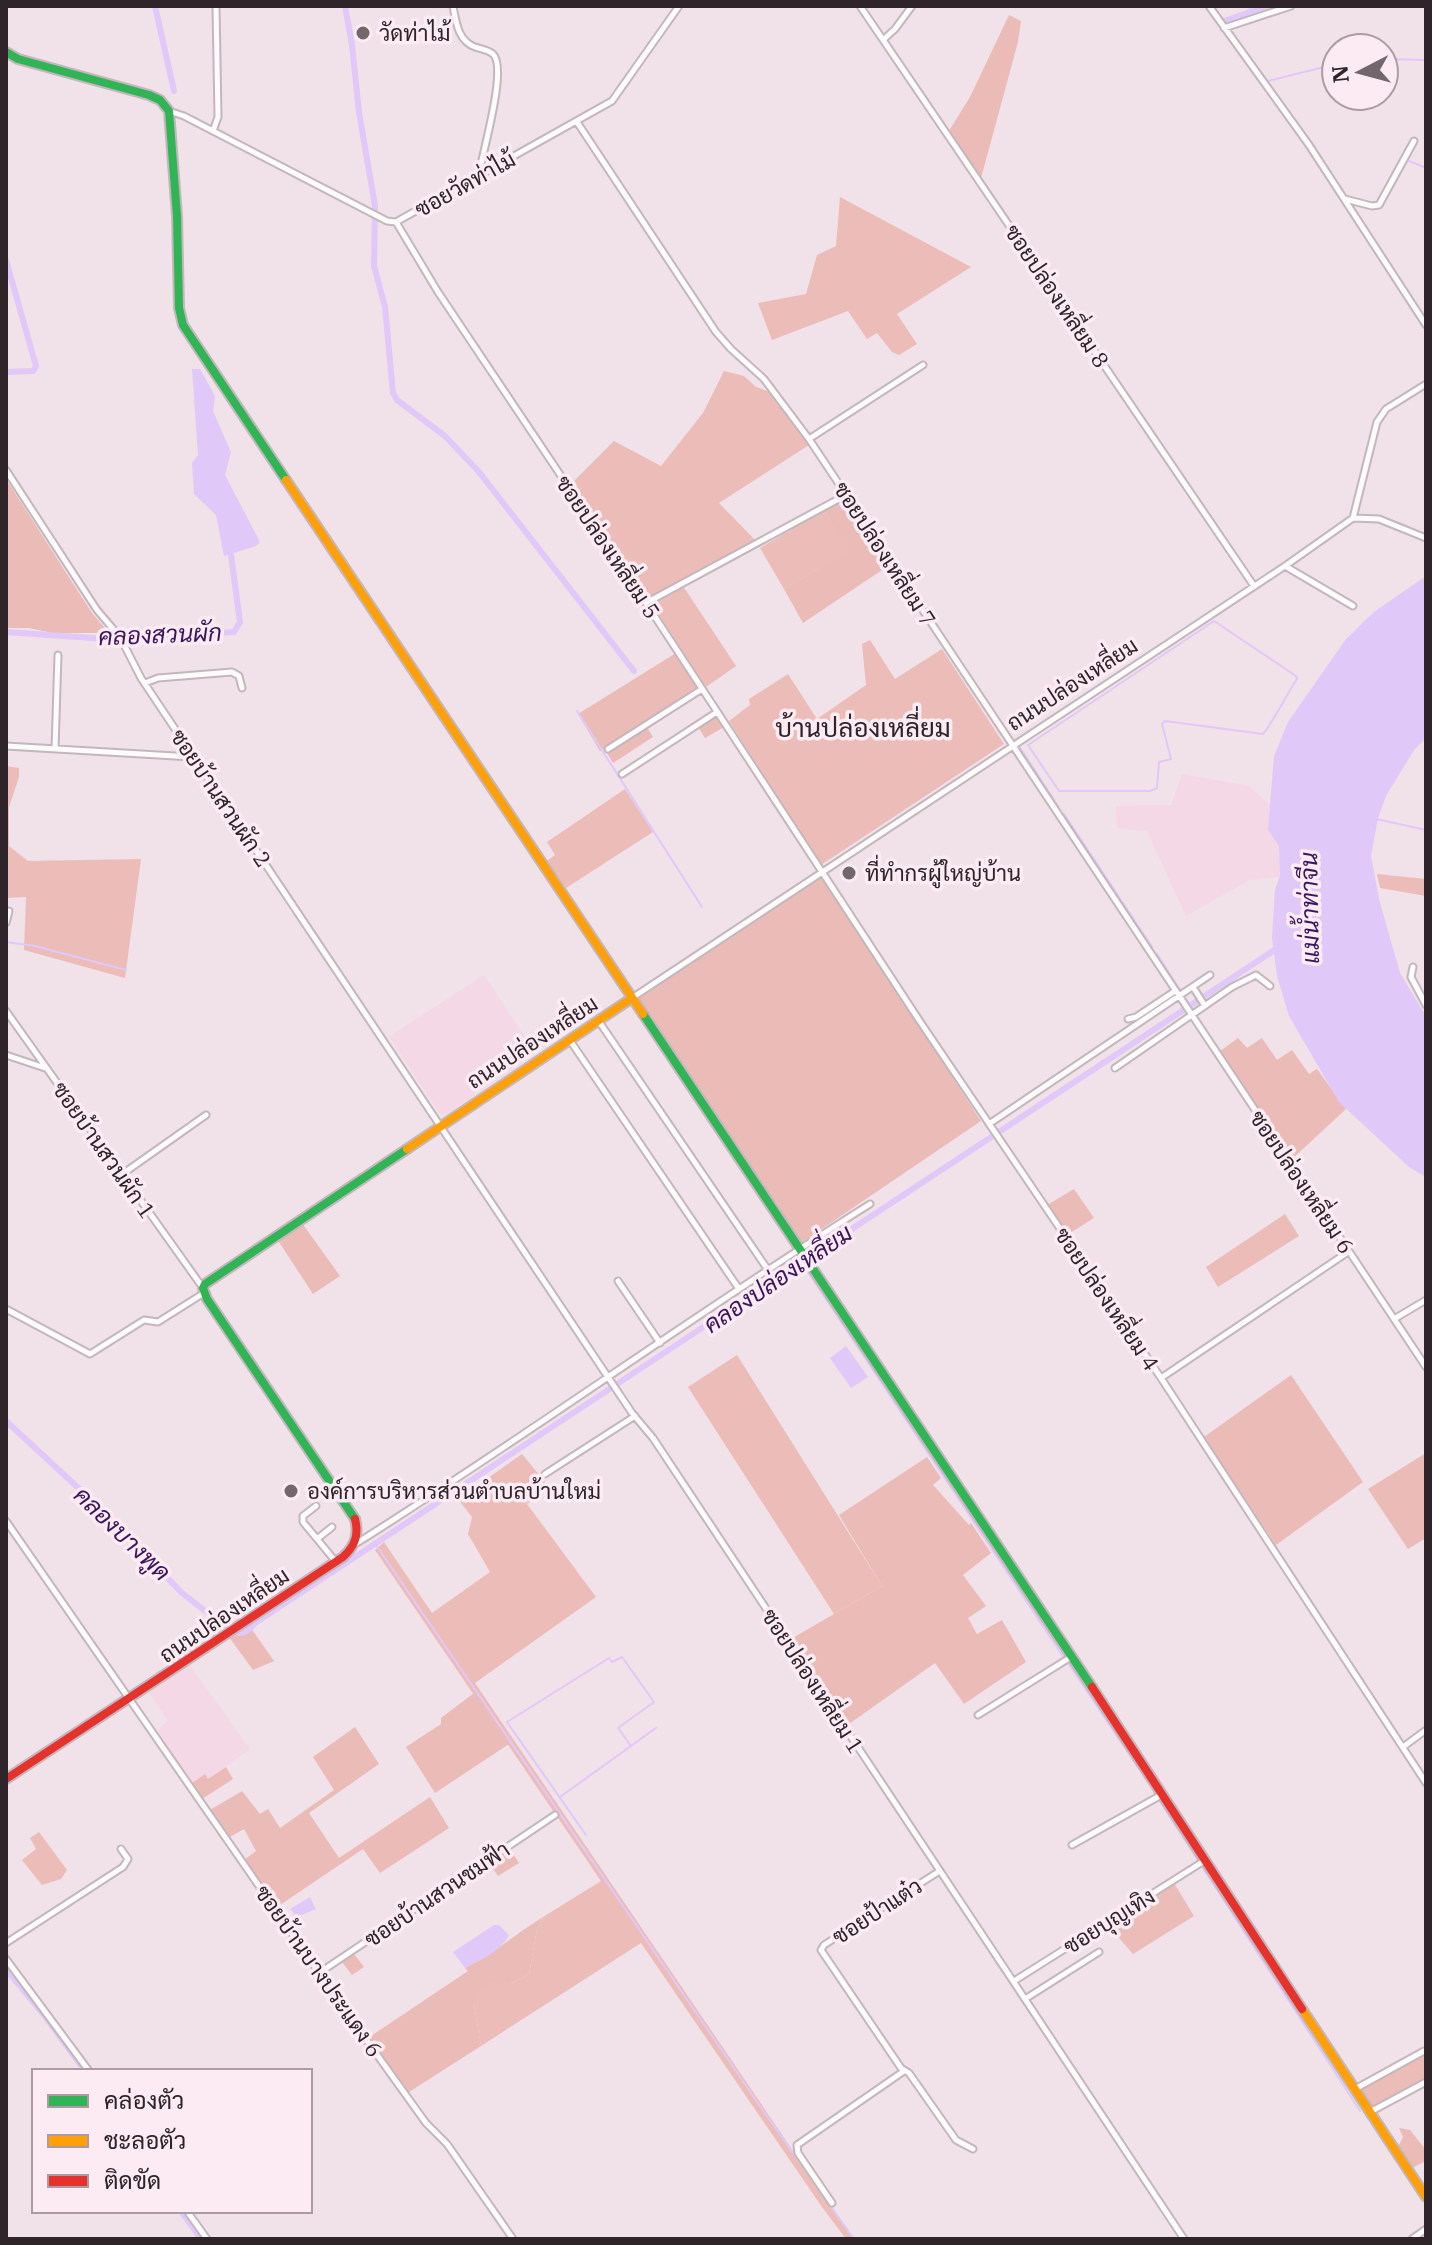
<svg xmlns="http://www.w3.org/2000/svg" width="1432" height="2245" viewBox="0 0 1432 2245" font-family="'IBM Plex Serif',Sarabun,serif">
  <rect width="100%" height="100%" fill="#f1e1e9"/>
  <path fill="#f4d8e6" d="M 1182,774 L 1249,786 L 1270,805 L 1268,830 L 1279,846 L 1280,877 L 1250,880 L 1186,916 L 1147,831 L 1117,828 L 1116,806 L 1171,805 Z
    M 484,975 L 536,1054 L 442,1117 L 389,1037 Z
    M 189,1664 L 250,1749 L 208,1779 L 204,1774 L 192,1783 L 155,1731 L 168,1721 L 149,1693 Z"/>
  <path fill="#ebbbb8" d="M 1009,15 L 1021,21 L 1018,42 L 981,178 L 947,134 L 970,97 Z
    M 6,479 L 92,613 L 109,633 L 52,633 L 29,628 L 6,628 Z
    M 844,499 L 888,566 L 803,623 L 784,589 L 848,552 L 824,510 Z
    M 676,653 L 697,687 L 600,751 L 578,714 Z
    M 716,715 L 724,727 L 705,738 L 698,727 Z
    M 647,727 L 653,737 L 613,763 L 607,753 Z
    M 818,877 L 823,879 L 981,1121 L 801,1243 L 637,1000 Z
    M 1238,1038 L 1247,1048 L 1262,1038 L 1277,1060 L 1292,1050 L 1309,1074 L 1317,1069 L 1346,1109 L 1291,1160 L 1219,1052 Z
    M 1074,1189 L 1094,1218 L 1067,1235 L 1049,1204 Z
    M 302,1223 L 340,1276 L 313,1294 L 277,1239 Z
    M 1291,1375 L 1363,1482 L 1276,1545 L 1204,1437 Z
    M 1426,1453 L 1426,1538 L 1408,1549 L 1368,1489 Z
    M 927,1457 L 941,1478 L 933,1485 L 969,1525 L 971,1523 L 991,1553 L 963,1575 L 986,1606 L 968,1618 L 977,1634 L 1002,1620 L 1026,1662 L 964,1704 L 935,1663 L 849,1724 L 791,1639 L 882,1586 L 839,1515 Z
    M 248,1624 L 274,1661 L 253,1670 L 229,1637 Z
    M 474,1693 L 509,1744 L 435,1793 L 406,1747 L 441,1724 L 441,1718 Z
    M 355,1727 L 379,1764 L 309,1813 L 339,1858 L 430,1797 L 449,1828 L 380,1873 L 363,1849 L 277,1907 L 244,1860 L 256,1851 L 244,1829 L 228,1838 L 210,1810 L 242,1791 L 260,1814 L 268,1809 L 280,1828 L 334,1790 L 313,1757 Z
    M 226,1767 L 233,1779 L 202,1799 L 192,1783 L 205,1774 L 208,1779 Z
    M 510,1849 L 519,1863 L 498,1876 L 489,1863 Z
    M 543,1917 L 537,1929 L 529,1974 L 511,1983 L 491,1983 L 474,2004 L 481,2046 L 409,2092 L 368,2038 L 468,1971 L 465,1968 C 493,1954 517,1933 543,1917 Z
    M 354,1954 L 364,1967 L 352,1975 L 342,1962 Z
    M 1399,2128 L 1410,2130 L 1426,2150 L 1426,2161 L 1412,2168 L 1398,2147 L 1403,2137 Z"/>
  <path fill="#ecbcb8" d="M 840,197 L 971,267 L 897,314 L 917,344 L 899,355 L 892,352 L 877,333 L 867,339 L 848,311 L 772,340 L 758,303 L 806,294 L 817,255 L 836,246 Z
    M 724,371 L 744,376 L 756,387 L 770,392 L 809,445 L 719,503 L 755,540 L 647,598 L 570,485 L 614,441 L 661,466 L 703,413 Z
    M 824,510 L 849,552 L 784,589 L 760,548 Z
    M 683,586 L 736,666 L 706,687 L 652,604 Z
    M 870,640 L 895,679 L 942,649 L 1004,744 L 821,865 L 729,721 L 750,705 L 749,699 L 788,674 L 817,719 L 866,685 L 862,644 Z
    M 6,766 L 19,768 L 19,777 L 9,807 L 9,846 L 28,861 L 141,859 L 125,978 L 24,950 L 26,897 L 6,898 Z
    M 625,789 L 653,832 L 566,888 L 547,861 L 555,855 L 547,842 Z
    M 1377,874 L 1426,879 L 1426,896 L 1380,888 Z
    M 1285,1214 L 1299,1236 L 1218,1287 L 1206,1267 Z
    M 737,1355 L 882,1586 L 834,1614 L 688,1387 Z
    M 522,1454 L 550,1488 L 527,1504 L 596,1597 L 475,1683 L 853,2239 L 846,2239 L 822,2207 L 641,1943 L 481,2046 L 474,2004 L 478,1992 L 491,1983 L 511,1983 L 529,1974 L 537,1929 L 543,1917 L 601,1881 L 375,1550 L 384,1542 L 432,1613 L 490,1572 L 468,1534 L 472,1517 L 458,1499 Z
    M 39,1832 L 67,1870 L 61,1879 L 42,1885 L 22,1860 L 36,1849 L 30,1838 Z
    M 1174,1883 L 1194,1916 L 1133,1954 L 1120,1939 L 1112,1923 Z
    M 1426,2051 L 1426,2080 L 1370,2107 L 1359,2090 Z"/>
  <path fill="#e0c8f8" d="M 192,369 L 200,369 L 215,396 L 213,411 L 231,452 L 225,475 L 260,542 L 256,546 L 224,556 L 216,515 L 194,494 L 192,463 L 198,455 Z
    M 1426,576 L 1426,738 L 1414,750 L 1386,796 L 1378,818 L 1371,856 L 1379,899 L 1400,973 L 1426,1016 L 1426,1177 L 1409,1167 L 1339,1102 L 1289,1016 L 1277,976 L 1272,938 L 1275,890 L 1280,876 L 1279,846 L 1268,830 L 1274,756 L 1288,722 L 1346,639 L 1374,612 Z
    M 846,1346 L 868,1377 L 851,1388 L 830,1358 Z
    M 310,1897 L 316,1909 L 297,1917 L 290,1909 Z
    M 494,1925 L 499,1925 L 509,1935 C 501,1951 481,1960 465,1968 L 453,1952 Z"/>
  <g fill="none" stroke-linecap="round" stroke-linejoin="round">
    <path stroke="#e0c8f8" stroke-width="2" d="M 1384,59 L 1426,60
      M 1268,81 L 1336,64
      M 1407,160 L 1426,168
      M 1214,621 L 1296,676 L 1297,679 C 1285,697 1276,717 1263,734 L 1165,721 L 1162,724 L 1171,759 L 1159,762 L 1157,788 L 1150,791 L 1059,791 L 1028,745 Z
      M 577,711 L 702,907
      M 1019,746 L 1058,806
      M 1064,814 L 1152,947
      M 1376,819 L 1426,830
      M 6,942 L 35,946 L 126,970
      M 1157,954 L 1180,990
      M 1185,997 L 1190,1005
      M 802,1263 L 1064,1658
      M 1399,1320 L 1426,1362
      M 376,1545 L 762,2109 L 854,2239
      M 1068,1663 L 1156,1794
      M 560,1797 L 656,1728
      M 1159,1800 L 1360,2111
      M 586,1835 L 507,1722 L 609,1658 L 612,1662 L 622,1657 L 654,1702 L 618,1728 L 631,1746"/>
    <path stroke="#e0c8f8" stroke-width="6" d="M 155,6 L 174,91
      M 345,6 L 352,45 L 359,112 L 375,206 L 374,266 L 385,307 L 393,393 L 397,400 L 445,436 L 479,472 L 634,671
      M 1225,21 L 1266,6
      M 6,260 L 36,366 L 33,371 L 6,372
      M 6,632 L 106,639 L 234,632 L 240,622 L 231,555
      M 6,1421 L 101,1509 L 182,1593 L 231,1631 C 242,1636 248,1631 255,1623 L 1279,947
      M 6,1969 L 44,2015 L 85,2071
      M 181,2211 L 201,2239"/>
    <defs>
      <path id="street" d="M 453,6 C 456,22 458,41 475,47 C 481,49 488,50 493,54 C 508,68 482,153 479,175
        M 860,6 L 1254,586
        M 1209,6 L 1309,145 L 1426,325
        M 1224,28 L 1291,6
        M 883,40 L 895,29 L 912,6
        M 169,111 L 184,116 L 387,221 L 396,222 L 612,101 L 679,6
        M 577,122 L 716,332 L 731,349 L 764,379 L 809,439 L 1426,1367
        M 213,131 L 218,117 L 216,6
        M 1345,199 L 1372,206 L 1379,205 L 1414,141
        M 396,222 L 438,292 L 646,603 L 919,1020 L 1161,1378 L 1426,1783
        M 809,439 L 923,365
        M 6,470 L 97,610 L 120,637 L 141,678 L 169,720 L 632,1413 L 653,1438 L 1184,2239
        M 1353,518 L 1379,519 L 1426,538
        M 1285,566 L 1353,606
        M 646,603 L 846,495
        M 145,683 L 158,678 L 232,672 L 239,676 L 242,688
        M 6,746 L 192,757
        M 55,749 L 58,655
        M 608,749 L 702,689
        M 622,774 L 717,712
        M 6,923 L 9,911
        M 1413,967 L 1411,977 L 1426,1005
        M 1193,987 L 1205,1006
        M 632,998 L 1285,566 L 1353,518 L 1377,422 L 1386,409 L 1426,384
        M 6,1011 L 203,1288
        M 1128,1019 L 1136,1017 L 1175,991
        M 598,1020 L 768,1270
        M 569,1039 L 739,1289
        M 6,1055 L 45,1068
        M 1115,1068 L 1232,987 L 1256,975 L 1270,986
        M 989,1124 L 1210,975
        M 121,1175 L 206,1115
        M 618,1281 L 660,1343
        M 6,1309 L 90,1354 L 144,1320 L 158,1322 L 204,1293
        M 1394,1319 L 1426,1300
        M 1161,1378 L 1348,1252
        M 545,1474 L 635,1416
        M 316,1506 L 303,1516 L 303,1522 L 336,1562
        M 6,1521 L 347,2013 L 426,2123 L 447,2144 L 513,2239
        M 317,1539 L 332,1527
        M 357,1543 C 530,1434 696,1313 870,1204
        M 978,1715 L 1071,1657
        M 1403,1747 L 1426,1730
        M 1072,1845 L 1163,1794
        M 938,1872 L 824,1945 L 821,1950 L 901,2068 L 909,2073 L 956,2140 L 973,2149
        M 6,1943 L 123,1867 L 128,1859 L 121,1849
        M 6,1959 L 89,2071
        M 319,1973 L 555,1815
        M 1014,1981 L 1204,1861
        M 1025,1999 L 1099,1952
        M 1355,2089 L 1424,2051
        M 1370,2112 L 1426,2082
        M 832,2203 L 798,2153 L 797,2145 L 904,2071
        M 187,2211 L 207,2239
        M 1412,2239 L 1426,2229"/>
      <path id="fast" d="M 6,52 L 18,59 L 149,95 L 160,100 L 169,111 L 177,216 L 179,308 L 183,325 L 286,480
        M 643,1014 L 1092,1687
        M 355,1519 L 207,1299 L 203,1288 L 205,1284 L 407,1149"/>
      <path id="slow" d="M 286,480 L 643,1014
        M 407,1149 L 632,998
        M 1302,2009 L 1426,2197"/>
      <path id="jam" d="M 1092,1687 L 1302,2009
        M 6,1779 L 343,1557 C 355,1546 359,1535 355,1519"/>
    </defs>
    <use href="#street" stroke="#c3b7bc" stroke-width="9"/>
    <use href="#fast" stroke="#c3b7bc" stroke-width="12"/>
    <use href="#slow" stroke="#c3b7bc" stroke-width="12"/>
    <use href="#jam" stroke="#c3b7bc" stroke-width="12"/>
    <use href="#street" stroke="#fdfafc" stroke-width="5"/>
    <use href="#fast" stroke="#30b455" stroke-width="8"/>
    <use href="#slow" stroke="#ff9f0a" stroke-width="8"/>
    <use href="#jam" stroke="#e5322d" stroke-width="8"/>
  </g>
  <g fill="#73666d" stroke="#fdebf4" stroke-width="3">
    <circle cx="363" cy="33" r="8"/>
    <circle cx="849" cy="873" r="8"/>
    <circle cx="291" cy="1491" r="8"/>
  </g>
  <g text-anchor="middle" stroke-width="7" stroke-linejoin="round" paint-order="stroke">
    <g font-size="22" fill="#2f242a" stroke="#fdebf4" text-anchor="start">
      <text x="379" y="41">วัดท่าไม้</text>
      <text x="865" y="881">ที่ทำกรผู้ใหญ่บ้าน</text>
      <text x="307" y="1499">องค์การบริหารส่วนตำบลบ้านใหม่</text>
    </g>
    <g font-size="22" fill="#2f242a" stroke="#fdebf4">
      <text transform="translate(465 184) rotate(-29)" y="8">ซอยวัดท่าไม้</text>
      <text transform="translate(1057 296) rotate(56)" y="8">ซอยปล่องเหลี่ยม 8</text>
      <text transform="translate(608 547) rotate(56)" y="8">ซอยปล่องเหลี่ยม 5</text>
      <text transform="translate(885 554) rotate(57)" y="8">ซอยปล่องเหลี่ยม 7</text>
      <text transform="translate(1072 684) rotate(-33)" y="8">ถนนปล่องเหลี่ยม</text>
      <text transform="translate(221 798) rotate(56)" y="8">ซอยบ้านสวนผัก 2</text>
      <text transform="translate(532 1042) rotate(-33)" y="8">ถนนปล่องเหลี่ยม</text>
      <text transform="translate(104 1150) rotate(55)" y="8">ซอยบ้านสวนผัก 1</text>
      <text transform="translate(1302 1182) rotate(56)" y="8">ซอยปล่องเหลี่ยม 6</text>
      <text transform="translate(1107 1299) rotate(56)" y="8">ซอยปล่องเหลี่ยม 4</text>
      <text transform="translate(224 1615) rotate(-34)" y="8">ถนนปล่องเหลี่ยม</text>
      <text transform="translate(813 1681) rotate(57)" y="8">ซอยปล่องเหลี่ยม 1</text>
      <text transform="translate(437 1894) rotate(-34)" y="8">ซอยบ้านสวนชมฟ้า</text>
      <text transform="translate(877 1911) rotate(-33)" y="8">ซอยป้าแต๋ว</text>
      <text transform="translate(1109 1921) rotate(-32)" y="8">ซอยบุญเทิง</text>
      <text transform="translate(319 1971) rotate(55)" y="8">ซอยบ้านบางประแดง 6</text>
    </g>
    <g font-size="24" font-style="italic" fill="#3b155d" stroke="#fdebf4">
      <text transform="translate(160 635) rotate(-2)" y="8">คลองสวนผัก</text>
      <text transform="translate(1310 908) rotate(-91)" y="8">แม่น้ำท่าจีน</text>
      <text transform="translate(778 1279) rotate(-34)" y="8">คลองปล่องเหลี่ยม</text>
      <text transform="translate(122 1534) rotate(44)" y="8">คลองบางพูด</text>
    </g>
    <g font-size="26" fill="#2f242a" stroke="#fdebf4">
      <text x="863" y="737">บ้านปล่องเหลี่ยม</text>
    </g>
  </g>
  <rect width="1432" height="2245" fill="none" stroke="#2f242a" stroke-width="16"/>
  <rect x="32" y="2069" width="280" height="144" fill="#fdebf4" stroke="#ab9ba3" stroke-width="2"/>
  <rect x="48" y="2095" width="40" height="12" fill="#30b455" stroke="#ab9ba3" stroke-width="2"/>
  <text x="104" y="2109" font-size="24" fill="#2f242a">คล่องตัว</text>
  <rect x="48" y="2135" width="40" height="12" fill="#ff9f0a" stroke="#ab9ba3" stroke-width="2"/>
  <text x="104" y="2149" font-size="24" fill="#2f242a">ชะลอตัว</text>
  <rect x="48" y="2175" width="40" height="12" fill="#e5322d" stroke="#ab9ba3" stroke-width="2"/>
  <text x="104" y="2189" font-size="24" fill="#2f242a">ติดขัด</text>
  <g transform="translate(1360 72) rotate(264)"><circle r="38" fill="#fdebf4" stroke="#ab9ba3" stroke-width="2"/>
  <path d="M0-6L14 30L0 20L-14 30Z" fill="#73666d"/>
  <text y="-12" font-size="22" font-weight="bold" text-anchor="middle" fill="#2f242a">N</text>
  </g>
</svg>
